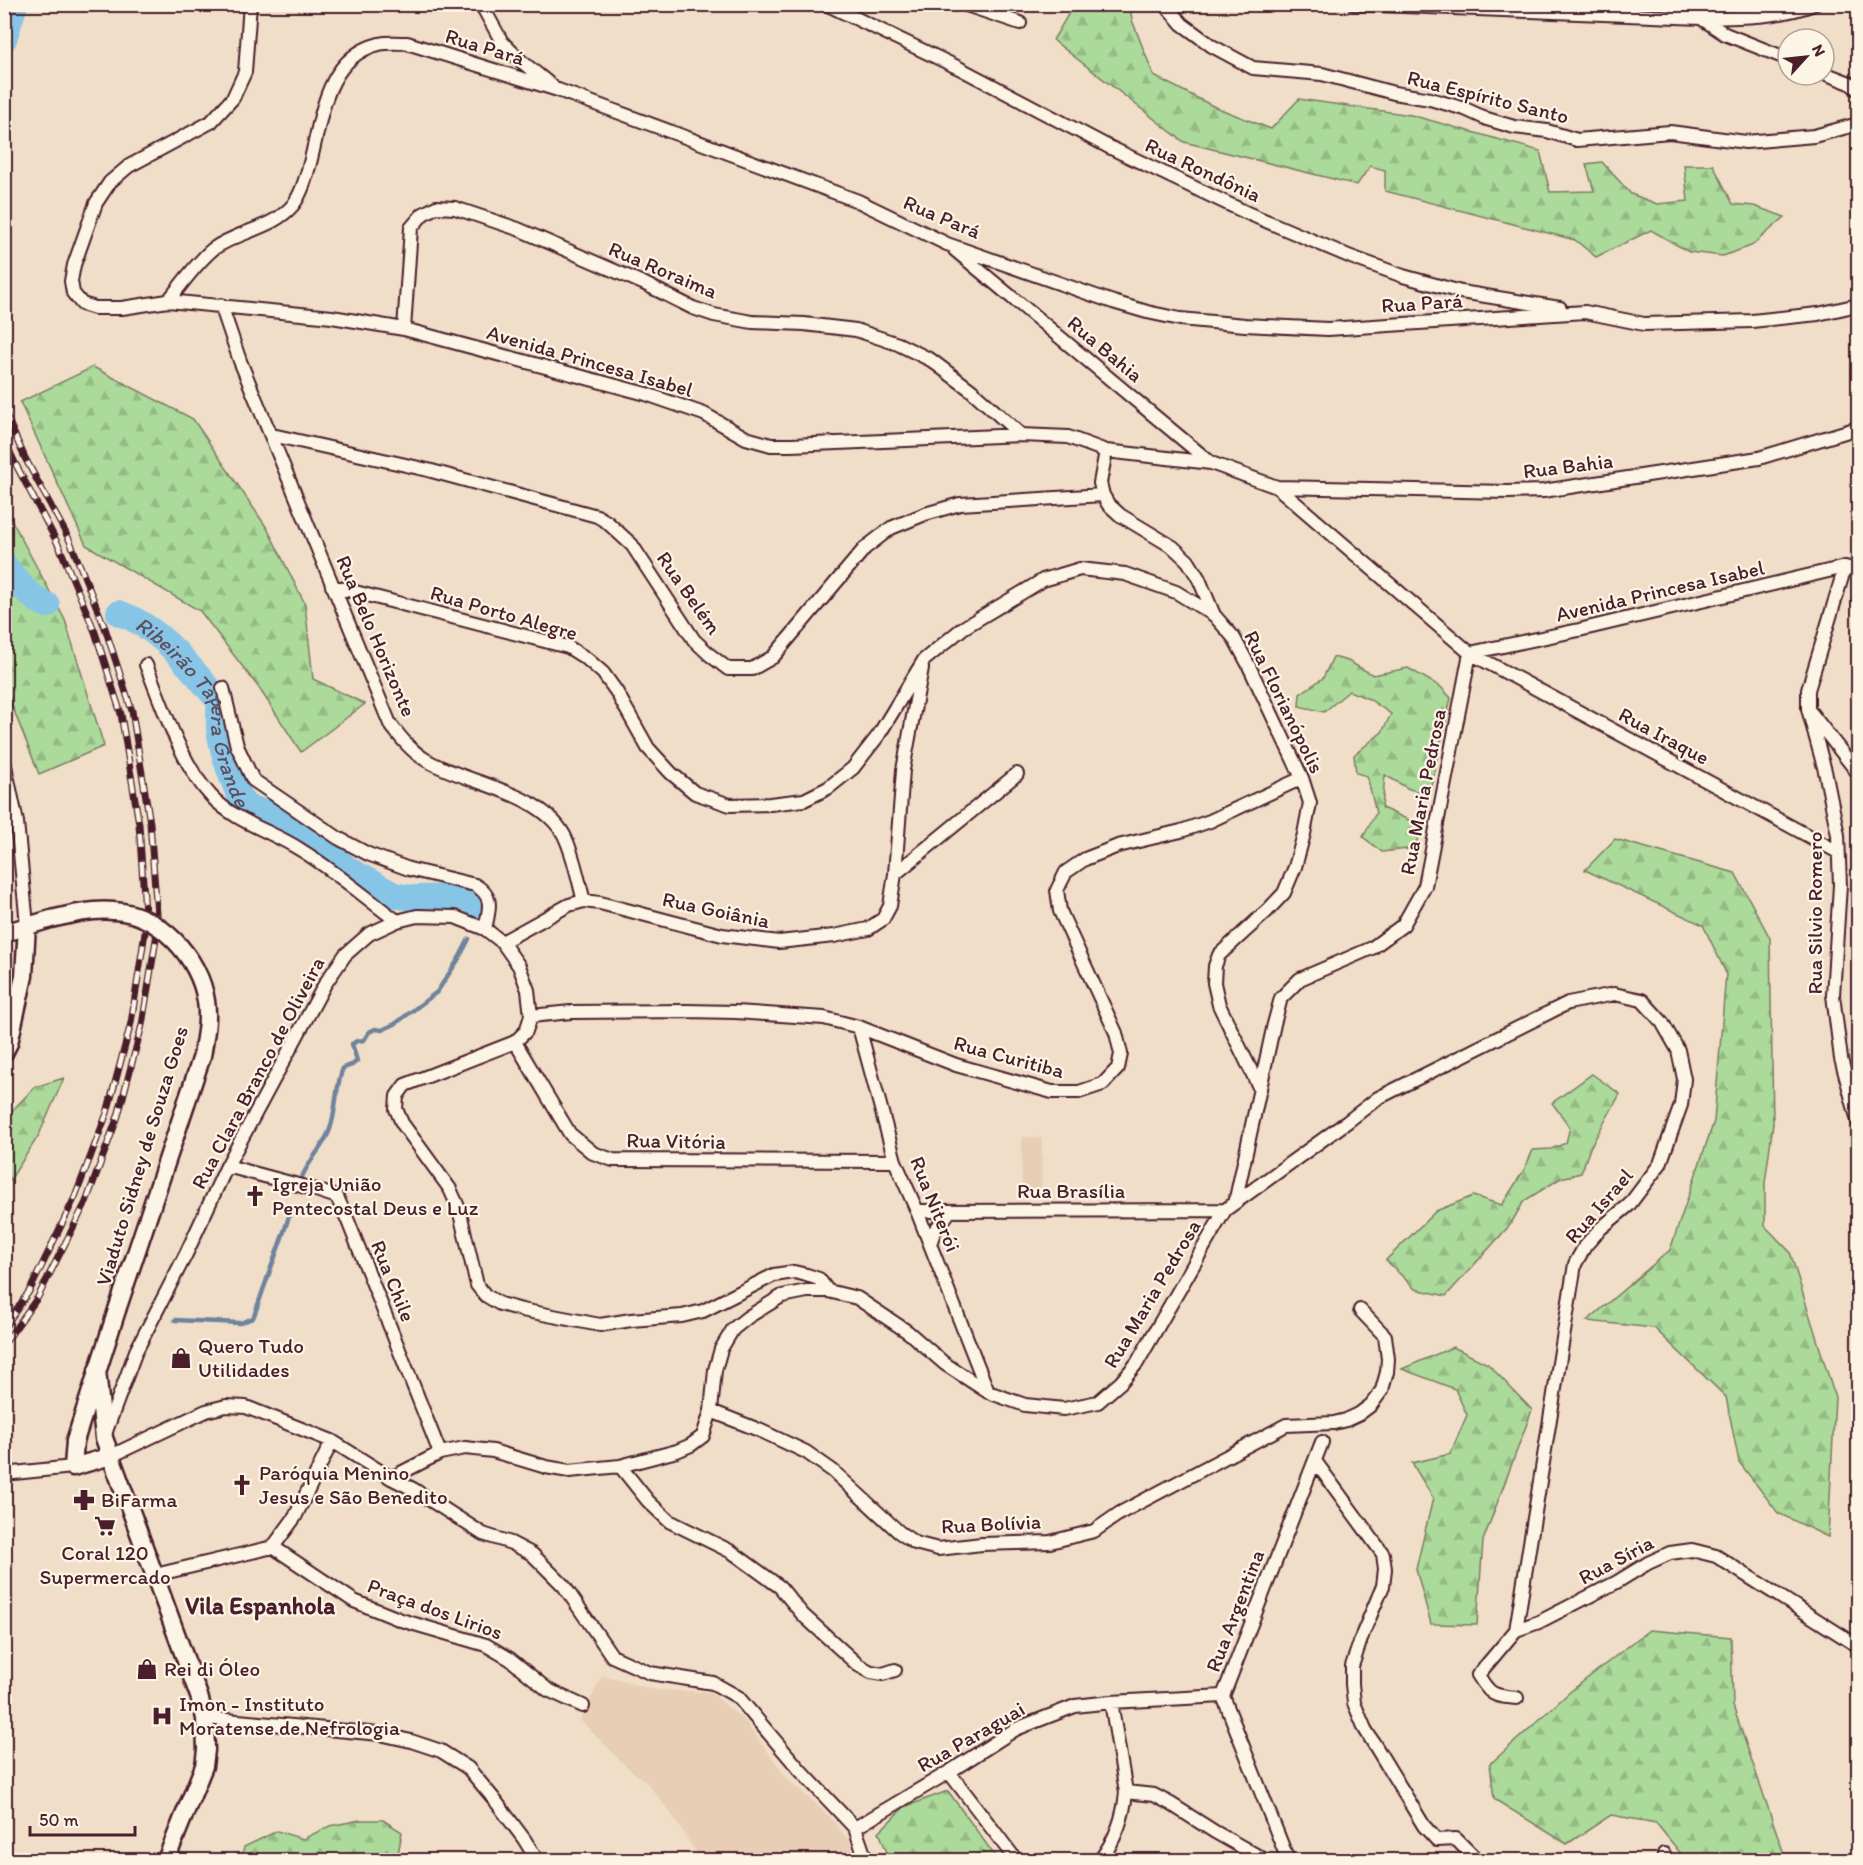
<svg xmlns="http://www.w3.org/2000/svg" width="1863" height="1865" viewBox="0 0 1863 1865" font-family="Itim,sans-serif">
  <defs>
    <pattern id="forest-firs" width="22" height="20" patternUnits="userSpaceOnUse" patternTransform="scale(1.5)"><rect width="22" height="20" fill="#abda9a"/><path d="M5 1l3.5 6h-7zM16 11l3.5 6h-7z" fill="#95bb85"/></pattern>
  </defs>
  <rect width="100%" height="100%" fill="#f0dec8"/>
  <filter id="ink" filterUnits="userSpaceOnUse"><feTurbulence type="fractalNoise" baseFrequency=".0167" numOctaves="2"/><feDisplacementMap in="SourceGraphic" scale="12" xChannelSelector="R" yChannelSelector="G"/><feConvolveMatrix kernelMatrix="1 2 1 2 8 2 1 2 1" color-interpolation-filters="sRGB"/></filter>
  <g filter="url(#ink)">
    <path fill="#e7ceb4" d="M 1022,1137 L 1042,1138 L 1041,1190 L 1022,1190 Z
      M 602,1676 L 655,1690 L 710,1692 L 745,1721 L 776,1763 L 787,1779 L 828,1815 L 850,1842 L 856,1860 L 701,1860 L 669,1810 L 645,1781 L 627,1767 L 580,1720 Z"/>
    <path fill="url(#forest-firs)" stroke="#7a7c62" stroke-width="1.5" d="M 1068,5 L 1130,5 L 1132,20 L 1154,76 L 1215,107 L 1271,129 L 1299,99 L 1411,115 L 1540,151 L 1550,192 L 1594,191 L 1586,164 L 1602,162 L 1631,194 L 1657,204 L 1688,201 L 1684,165 L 1713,165 L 1733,204 L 1754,206 L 1785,217 L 1751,246 L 1723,256 L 1689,252 L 1651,230 L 1596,257 L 1575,240 L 1385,191 L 1385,170 L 1370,166 L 1357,185 L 1184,142 L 1053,40 L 1072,8 Z
      M 93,367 L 193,419 L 267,528 L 305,604 L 313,679 L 365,704 L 301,752 L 259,688 L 200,611 L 86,545 L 20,402 Z
      M 4,506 L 65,620 L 104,746 L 39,774 L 5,688 Z
      M 1333,657 L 1348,661 L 1373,675 L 1408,668 L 1441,687 L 1451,698 L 1429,794 L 1409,789 L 1385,775 L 1382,808 L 1420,825 L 1416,848 L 1382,852 L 1363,837 L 1376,813 L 1367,776 L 1356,773 L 1354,755 L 1382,732 L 1391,714 L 1369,699 L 1349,691 L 1324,712 L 1299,706 L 1300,694 L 1323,678 Z
      M 1615,839 L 1735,873 L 1770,938 L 1773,1124 L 1765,1183 L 1765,1226 L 1790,1252 L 1835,1397 L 1828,1537 L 1778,1513 L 1739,1462 L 1726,1397 L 1654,1328 L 1587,1321 L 1670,1250 L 1714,1121 L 1726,973 L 1703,925 L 1585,870 Z
      M 1592,1074 L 1620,1094 L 1590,1148 L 1581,1173 L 1561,1178 L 1524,1201 L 1510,1225 L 1446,1296 L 1415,1289 L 1386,1260 L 1436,1211 L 1473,1196 L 1502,1205 L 1524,1170 L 1533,1150 L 1551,1149 L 1566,1143 L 1570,1127 L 1552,1103 Z
      M 64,1078 L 39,1135 L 5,1188 L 5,1118 L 35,1087 Z
      M 1453,1347 L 1488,1364 L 1532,1410 L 1483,1541 L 1477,1625 L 1431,1624 L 1416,1569 L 1433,1498 L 1412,1463 L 1450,1454 L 1467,1415 L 1455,1389 L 1402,1369 Z
      M 1649,1630 L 1731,1637 L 1733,1706 L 1784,1854 L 1782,1860 L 1686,1860 L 1656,1823 L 1611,1815 L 1567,1844 L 1494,1799 L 1490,1764 L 1571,1691 Z
      M 948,1791 L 998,1860 L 890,1860 L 879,1832 L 904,1807 Z
      M 360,1820 L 383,1820 L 402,1832 L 397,1860 L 241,1860 L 244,1847 L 277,1831 L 303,1839 L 330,1826 Z"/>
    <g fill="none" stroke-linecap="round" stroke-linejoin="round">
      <path stroke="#6f839c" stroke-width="4.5" d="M 302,1177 C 310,1158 324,1147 330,1129 C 337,1109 335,1087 343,1068 L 352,1065 L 357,1061 L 352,1044 L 357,1041 L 364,1040 L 369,1032 L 375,1029 L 382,1030 L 395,1024 L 437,992 L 458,960 L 469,939
        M 175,1320 L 240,1323 L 253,1318 C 258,1306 261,1295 266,1282 C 274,1258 284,1235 291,1209"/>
      <g stroke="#87c5e7" stroke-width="26">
        <path d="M 4,39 L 15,4"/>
        <path d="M 4,564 C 16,580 29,598 47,605"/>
        <path id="s1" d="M 119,613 C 154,625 180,655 203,682 C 207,688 214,694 218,700 C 221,707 218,719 219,728 C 222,754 233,782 244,806 L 266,813 L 283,815 L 349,870 L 394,895 L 412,898 L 464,897 L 473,901 L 478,908 L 479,913"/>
      </g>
      <defs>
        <path id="minor" d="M 250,4 L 245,72 L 233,98 L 211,122 L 129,166 L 110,182 L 96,203 L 74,265 L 71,281 L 73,293 L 82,304 L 95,308 L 122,308 L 168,301 L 332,317 L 404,329 L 646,394 L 704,414 L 746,438 L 771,445 L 791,445 L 1021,435 L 1068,437 L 1106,451 L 1211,463
          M 481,4 L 502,42 L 521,61 L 552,86
          M 826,4 L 959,68 L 1107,146 L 1245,212 L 1351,257 L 1403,276 L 1461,292 L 1560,308
          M 963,4 L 1020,23
          M 1165,4 L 1182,24 L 1212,46 L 1253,68 L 1322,74 L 1394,93 L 1430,99 L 1465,109 L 1487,119 L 1514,127 L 1547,131 L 1577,140 L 1670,132 L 1746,142 L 1814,136 L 1858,124
          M 1354,4 L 1701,18 C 1738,17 1778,18 1814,4
          M 1701,18 L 1725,34 L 1788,59
          M 1824,73 L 1850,83 L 1858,90
          M 955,250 L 1211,463 L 1277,487 L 1470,653 L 1838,852
          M 168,301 C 182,284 196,263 213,249 C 238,231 273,229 293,205 C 302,193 306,177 310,163 C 322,117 325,58 379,44 C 388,42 398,43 407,43 L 558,90 L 858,201 L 947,244 L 1113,302 L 1147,312 L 1180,319 L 1245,325 L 1328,329 L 1585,312 L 1644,324 L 1752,321 L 1818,314 L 1858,305
          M 221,305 L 240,361 L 390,724 C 401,738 411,751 426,760 C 467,784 540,791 564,835 C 574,855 578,880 584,901
          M 404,329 L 411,228 L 423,214 L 436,207 L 455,208 L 518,229 L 645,284 L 693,308 L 714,315 L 752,322 L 804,324 L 856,330 L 898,344 L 931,360 L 971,390 L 1021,435
          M 272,435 L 428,470 L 597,516 L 607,522 L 632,545 L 694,640 L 710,655 L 728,669 L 752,669 L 773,657 L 865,548 L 891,528 L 925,514 L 960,504 L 1103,495
          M 1106,451 L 1100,483 L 1103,495 L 1108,504 L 1120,515 L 1173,547 L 1188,561 L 1199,579 L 1214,615 L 1234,638 L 1248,664 L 1302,778 L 1310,803 L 1304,834 L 1295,867 L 1284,893 L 1267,911 L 1219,955 L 1215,966 L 1214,983 L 1219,1005 L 1260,1089
          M 1277,487 L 1508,492 L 1543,491 L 1759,458 L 1858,428
          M 1845,567 L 1808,690 L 1808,709 L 1825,771 L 1838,835 L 1840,885 L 1833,995 L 1841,1059 L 1858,1121
          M 332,586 L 568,647 L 587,659 L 603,673 L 616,691 L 648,748 L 671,773 L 695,793 L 730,805 L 770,804 L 804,800 L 828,788 L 853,768 L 878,736 L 924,660 L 963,628 L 1043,580 L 1080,569 L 1125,574 L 1176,592 L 1214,615
          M 1470,653 L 1579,630 L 1845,567 L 1858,570
          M 146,665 C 163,706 181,764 211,796 C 235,822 272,831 301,850 C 335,871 366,898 397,921
          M 223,688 L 237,746 L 253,780 L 338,838 L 368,854 L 409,869 L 475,885 C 495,897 489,909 485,929
          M 1811,713 L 1858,773
          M 4,761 L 17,822 L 27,925
          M 4,814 L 17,822
          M 895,874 L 1017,774
          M 502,942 L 569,905 L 584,901 L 600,903 L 722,935 L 779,942 L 834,936 L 868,929 L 883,919 L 890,906 L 895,874 L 903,770 L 922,668
          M 531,1016 L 571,1012 L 686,1011 L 736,1012 L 824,1018 L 859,1027 L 956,1065 L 1052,1092 L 1079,1092 L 1103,1084 L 1118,1068 L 1121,1054 L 1116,1033 L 1060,911 L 1057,890 L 1066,872 L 1085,859 L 1118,846 L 1181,831 L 1210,821 L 1302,778
          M 859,1027 L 895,1161 L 917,1211 L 988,1392
          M 515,1042 L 570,1134 L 593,1153 L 613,1160 L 895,1161
          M 227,1166 L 313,1189 L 337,1197 L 348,1221 L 440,1453
          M 1235,1203 L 1274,1024 L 1281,998 L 1300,979 L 1372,948 L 1403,925 L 1425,886 L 1470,653
          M 917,1211 L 1225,1210
          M 930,1244 L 934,1232 L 950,1211
          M 711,1411 L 759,1430 L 806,1452 L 833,1471 L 899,1532 L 915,1543 L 938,1549 L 982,1544 L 1050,1542 L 1094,1531 L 1120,1513 L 1286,1425 L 1334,1423 L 1346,1420 L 1359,1414 L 1371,1405 L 1382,1390 L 1387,1372 L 1388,1359 L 1385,1336 L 1360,1310
          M 105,1434 L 136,1351 L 186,1254 L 227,1166 L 325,984 L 345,955 L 369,934 L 397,921 L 417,916 L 455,917 L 485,929 L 502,942 L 519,966 L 528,990 L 531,1016 L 526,1031 L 515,1042 L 405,1085 L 397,1096 L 396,1109 L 402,1123 L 450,1189 L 459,1209 L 477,1285 L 485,1295 L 500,1304 L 522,1310 L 600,1325 L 631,1320 L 682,1316 L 703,1311 L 774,1275 L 794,1272 L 807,1275 L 819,1279 L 828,1291
          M 111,1456 L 206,1411 L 226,1406 L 246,1407 L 332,1441 L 391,1478 L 413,1489 L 483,1534 L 511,1543 L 532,1554 L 564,1586 L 612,1656 L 650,1673 L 713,1683 L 738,1697 L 800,1770 L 855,1828 L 866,1860
          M 1315,1461 L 1383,1554 L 1385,1569 L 1383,1586 L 1363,1633 L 1352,1666 L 1352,1684 L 1354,1703 L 1365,1729 L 1424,1826 L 1437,1840 L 1456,1839 L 1477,1860
          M 620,1466 L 648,1501 L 669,1521 L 732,1552 L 780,1587 L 803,1615 L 858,1665 L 871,1672 L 883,1674 L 895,1670
          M 4,1474 L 73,1467
          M 391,1478 L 440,1453 L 465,1448 L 493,1451 L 546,1467 L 569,1471 L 620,1466 L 677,1451 L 691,1445 L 703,1436 L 711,1411 L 715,1370 L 721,1349 L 733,1329 L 748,1317 L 782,1296 L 807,1291 L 828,1291 L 857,1298 L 908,1332 L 945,1364 L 988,1392 L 1025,1405 L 1064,1409 L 1098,1402 L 1121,1382 L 1137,1363 L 1225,1210 L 1347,1122 L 1378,1098 L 1568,1003 L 1614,994 L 1642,1000 L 1662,1022 L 1678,1050 L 1684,1079 L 1681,1105 L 1660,1164 L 1629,1205 L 1600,1229 L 1585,1246 L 1575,1264 L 1516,1630
          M 273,1547 L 354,1601 L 401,1620 L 486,1645 L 510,1659 L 548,1690 L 583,1706
          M 155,1575 L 273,1547 L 295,1517 L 332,1441
          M 1517,1698 C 1493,1696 1490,1695 1478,1675 L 1516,1630 L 1539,1622 L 1617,1582 L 1648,1563 L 1670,1553 L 1692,1550 L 1716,1556 L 1858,1646
          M 205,1718 L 380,1734 L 411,1741 L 441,1751 L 468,1768 L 494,1799 L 524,1839 L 537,1860
          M 949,1772 L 1016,1860
          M 1126,1792 L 1154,1795 L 1171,1804 L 1215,1832 L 1265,1860
          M 855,1828 L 949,1772 L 1016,1729 L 1075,1706 L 1111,1702 L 1223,1696
          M 1664,1854 L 1665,1860
          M 1100,1860 C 1115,1841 1124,1816 1126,1792 L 1111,1702
          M 1288,1860 L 1223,1696 L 1322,1442"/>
        <path id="secondary" d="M 4,933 L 51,919
          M 4,1053 L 9,1043 L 24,976 L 27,925
          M 97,1370 L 104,1438 L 199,1696 L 205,1718 L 206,1750 L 204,1766 L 166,1860
          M 111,1456 L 73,1467 L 75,1441 L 117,1310"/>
      </defs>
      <use href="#minor" stroke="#4a1f2b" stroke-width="16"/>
      <use href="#secondary" stroke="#4a1f2b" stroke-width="21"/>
      <use href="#minor" stroke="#fcf5e5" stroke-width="12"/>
      <use href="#secondary" stroke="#fcf5e5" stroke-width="16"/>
      <defs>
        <path id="rail" d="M 4,411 L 25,458 L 70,541 L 105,628 L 132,711 L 150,823 L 158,927 L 142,1025 L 118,1116 L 86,1202 L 38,1297 L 4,1344
          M 4,439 L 15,463 L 59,546 L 95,632 L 121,714 L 139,824 L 146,926 L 131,1023 L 107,1113 L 75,1197 L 30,1290 L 4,1328"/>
      </defs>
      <use href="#rail" stroke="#4a1f2b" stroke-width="7"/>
      <use href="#rail" stroke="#fcf5e5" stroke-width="4.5" stroke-dasharray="14" stroke-linecap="butt"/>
      <defs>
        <path id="secondary-bridge" d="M 51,919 C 72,914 93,909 114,911 C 159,913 200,958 206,1001 C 209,1020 205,1037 202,1056 L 117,1310"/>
      </defs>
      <use href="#secondary-bridge" stroke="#4a1f2b" stroke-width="21" stroke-linecap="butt"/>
      <use href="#secondary-bridge" stroke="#fcf5e5" stroke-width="16"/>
    </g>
  </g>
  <defs>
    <symbol id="church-bare" viewBox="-9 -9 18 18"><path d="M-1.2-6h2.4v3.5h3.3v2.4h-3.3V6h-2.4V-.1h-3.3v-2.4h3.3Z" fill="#4a1f2b" stroke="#fcf5e5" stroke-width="2.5" paint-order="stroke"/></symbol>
    <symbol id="shop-bare" viewBox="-9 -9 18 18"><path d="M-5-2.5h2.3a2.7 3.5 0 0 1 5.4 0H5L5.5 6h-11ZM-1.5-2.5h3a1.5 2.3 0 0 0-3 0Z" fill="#4a1f2b" stroke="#fcf5e5" stroke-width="2.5" paint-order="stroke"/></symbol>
    <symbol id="pharmacy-bare" viewBox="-9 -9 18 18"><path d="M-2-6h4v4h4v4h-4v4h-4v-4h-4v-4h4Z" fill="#4a1f2b" stroke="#fcf5e5" stroke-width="2.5" paint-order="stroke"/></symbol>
    <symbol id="supermarket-bare" viewBox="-9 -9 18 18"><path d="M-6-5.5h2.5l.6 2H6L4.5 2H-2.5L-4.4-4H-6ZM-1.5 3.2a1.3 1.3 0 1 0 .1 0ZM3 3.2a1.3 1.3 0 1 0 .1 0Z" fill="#4a1f2b" stroke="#fcf5e5" stroke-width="2.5" paint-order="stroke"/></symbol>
    <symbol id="hospital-bare" viewBox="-9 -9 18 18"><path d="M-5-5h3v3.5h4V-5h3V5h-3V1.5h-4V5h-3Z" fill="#4a1f2b" stroke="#fcf5e5" stroke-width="2.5" paint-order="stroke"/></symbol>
  </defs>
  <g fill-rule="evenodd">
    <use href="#church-bare" x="240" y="1181" width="30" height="30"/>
    <use href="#shop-bare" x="166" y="1343" width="30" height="30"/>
    <use href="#church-bare" x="227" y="1470" width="30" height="30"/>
    <use href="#pharmacy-bare" x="69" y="1485" width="30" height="30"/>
    <use href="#supermarket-bare" x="90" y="1511" width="30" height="30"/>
    <use href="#shop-bare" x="132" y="1654" width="30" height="30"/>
    <use href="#hospital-bare" x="147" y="1701" width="30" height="30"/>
  </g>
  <g text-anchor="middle" stroke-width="4.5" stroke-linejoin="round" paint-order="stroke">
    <g font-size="21" fill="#4a1f2b" stroke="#fcf5e5">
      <text transform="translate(485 47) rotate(17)" y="7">Rua Pará</text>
      <text transform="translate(1488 97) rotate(14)" y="7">Rua Espírito Santo</text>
      <text transform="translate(1203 170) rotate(25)" y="7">Rua Rondônia</text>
      <text transform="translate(942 217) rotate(23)" y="7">Rua Pará</text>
      <text transform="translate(663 270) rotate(23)" y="7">Rua Roraima</text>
      <text transform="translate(1422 303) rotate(-4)" y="7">Rua Pará</text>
      <text transform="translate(1105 349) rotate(40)" y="7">Rua Bahia</text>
      <text transform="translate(590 361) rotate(16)" y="7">Avenida Princesa Isabel</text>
      <text transform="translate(1568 466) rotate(-7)" y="7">Rua Bahia</text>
      <text transform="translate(1660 591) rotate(-13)" y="7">Avenida Princesa Isabel</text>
      <text transform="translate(689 593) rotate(55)" y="7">Rua Belém</text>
      <text transform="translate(504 613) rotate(16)" y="7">Rua Porto Alegre</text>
      <text transform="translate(376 636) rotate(67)" y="7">Rua Belo Horizonte</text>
      <text transform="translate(1284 702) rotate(64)" y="7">Rua Florianópolis</text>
      <text transform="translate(1664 736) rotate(28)" y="7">Rua Iraque</text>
      <text transform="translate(1423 792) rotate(-79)" y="7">Rua Maria Pedrosa</text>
      <text transform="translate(716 910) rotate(12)" y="7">Rua Goiânia</text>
      <text transform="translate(1815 913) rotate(-90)" y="7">Rua Silvio Romero</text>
      <text transform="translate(1009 1057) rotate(15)" y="7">Rua Curitiba</text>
      <text transform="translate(258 1073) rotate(-62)" y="7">Rua Clara Branco de Oliveira</text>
      <text transform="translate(676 1141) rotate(1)" y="7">Rua Vitória</text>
      <text transform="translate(142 1156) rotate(-73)" y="7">Viaduto Sidney de Souza Goes</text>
      <text x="1071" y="1198">Rua Brasília</text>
      <text transform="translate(935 1204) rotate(68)" y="7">Rua Niterói</text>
      <text transform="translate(1599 1206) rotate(-49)" y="7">Rua Israel</text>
      <text transform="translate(393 1281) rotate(68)" y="7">Rua Chile</text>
      <text transform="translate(1152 1294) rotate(-59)" y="7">Rua Maria Pedrosa</text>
      <text transform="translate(991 1524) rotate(-3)" y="7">Rua Bolívia</text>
      <text transform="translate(1616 1560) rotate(-28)" y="7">Rua Síria</text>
      <text transform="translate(435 1609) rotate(20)" y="7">Praça dos Lirios</text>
      <text transform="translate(1235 1611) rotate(-69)" y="7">Rua Argentina</text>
      <text transform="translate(971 1737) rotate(-30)" y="7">Rua Paraguai</text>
    </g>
    <g font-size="21" fill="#4a1f2b" stroke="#fcf5e5" text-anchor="start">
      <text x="272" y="1191">Igreja União<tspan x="272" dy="24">Pentecostal Deus e Luz</tspan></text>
      <text x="198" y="1353">Quero Tudo<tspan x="198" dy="24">Utilidades</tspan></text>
      <text x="259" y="1480">Paróquia Menino<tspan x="259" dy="24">Jesus e São Benedito</tspan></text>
      <text x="101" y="1507">BiFarma</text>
      <text x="105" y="1560" text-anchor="middle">Coral 120<tspan x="105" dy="24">Supermercado</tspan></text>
      <text x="164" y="1676">Rei di Óleo</text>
      <text x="179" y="1711">Imon - Instituto<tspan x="179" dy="24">Moratense de Nefrologia</tspan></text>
    </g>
    <g font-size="22" font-style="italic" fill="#5c5163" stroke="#fcf5e5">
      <text dy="8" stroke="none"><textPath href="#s1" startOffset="132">Ribeirão Tapera Grande</textPath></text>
    </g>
    <g font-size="24" font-weight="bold" fill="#4a1f2b" stroke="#fcf5e5">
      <text x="260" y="1614">Vila Espanhola</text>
    </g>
  </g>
  <rect width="1863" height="1865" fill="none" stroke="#fcf5e5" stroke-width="24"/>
  <rect x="12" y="12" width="1839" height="1841" fill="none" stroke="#4a1f2b" stroke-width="2" filter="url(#ink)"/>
  <g transform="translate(1806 57) rotate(63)"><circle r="28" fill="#fcf5e5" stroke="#b59f9b" stroke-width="1.5"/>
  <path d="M0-4.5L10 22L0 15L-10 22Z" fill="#4a1f2b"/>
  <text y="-9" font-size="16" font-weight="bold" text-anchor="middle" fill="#4a1f2b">N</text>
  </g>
  <path d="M30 1826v9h105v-9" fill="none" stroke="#4a1f2b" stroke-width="3"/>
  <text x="39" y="1826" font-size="18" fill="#4a1f2b" stroke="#fcf5e5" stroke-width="4.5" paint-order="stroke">50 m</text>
</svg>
